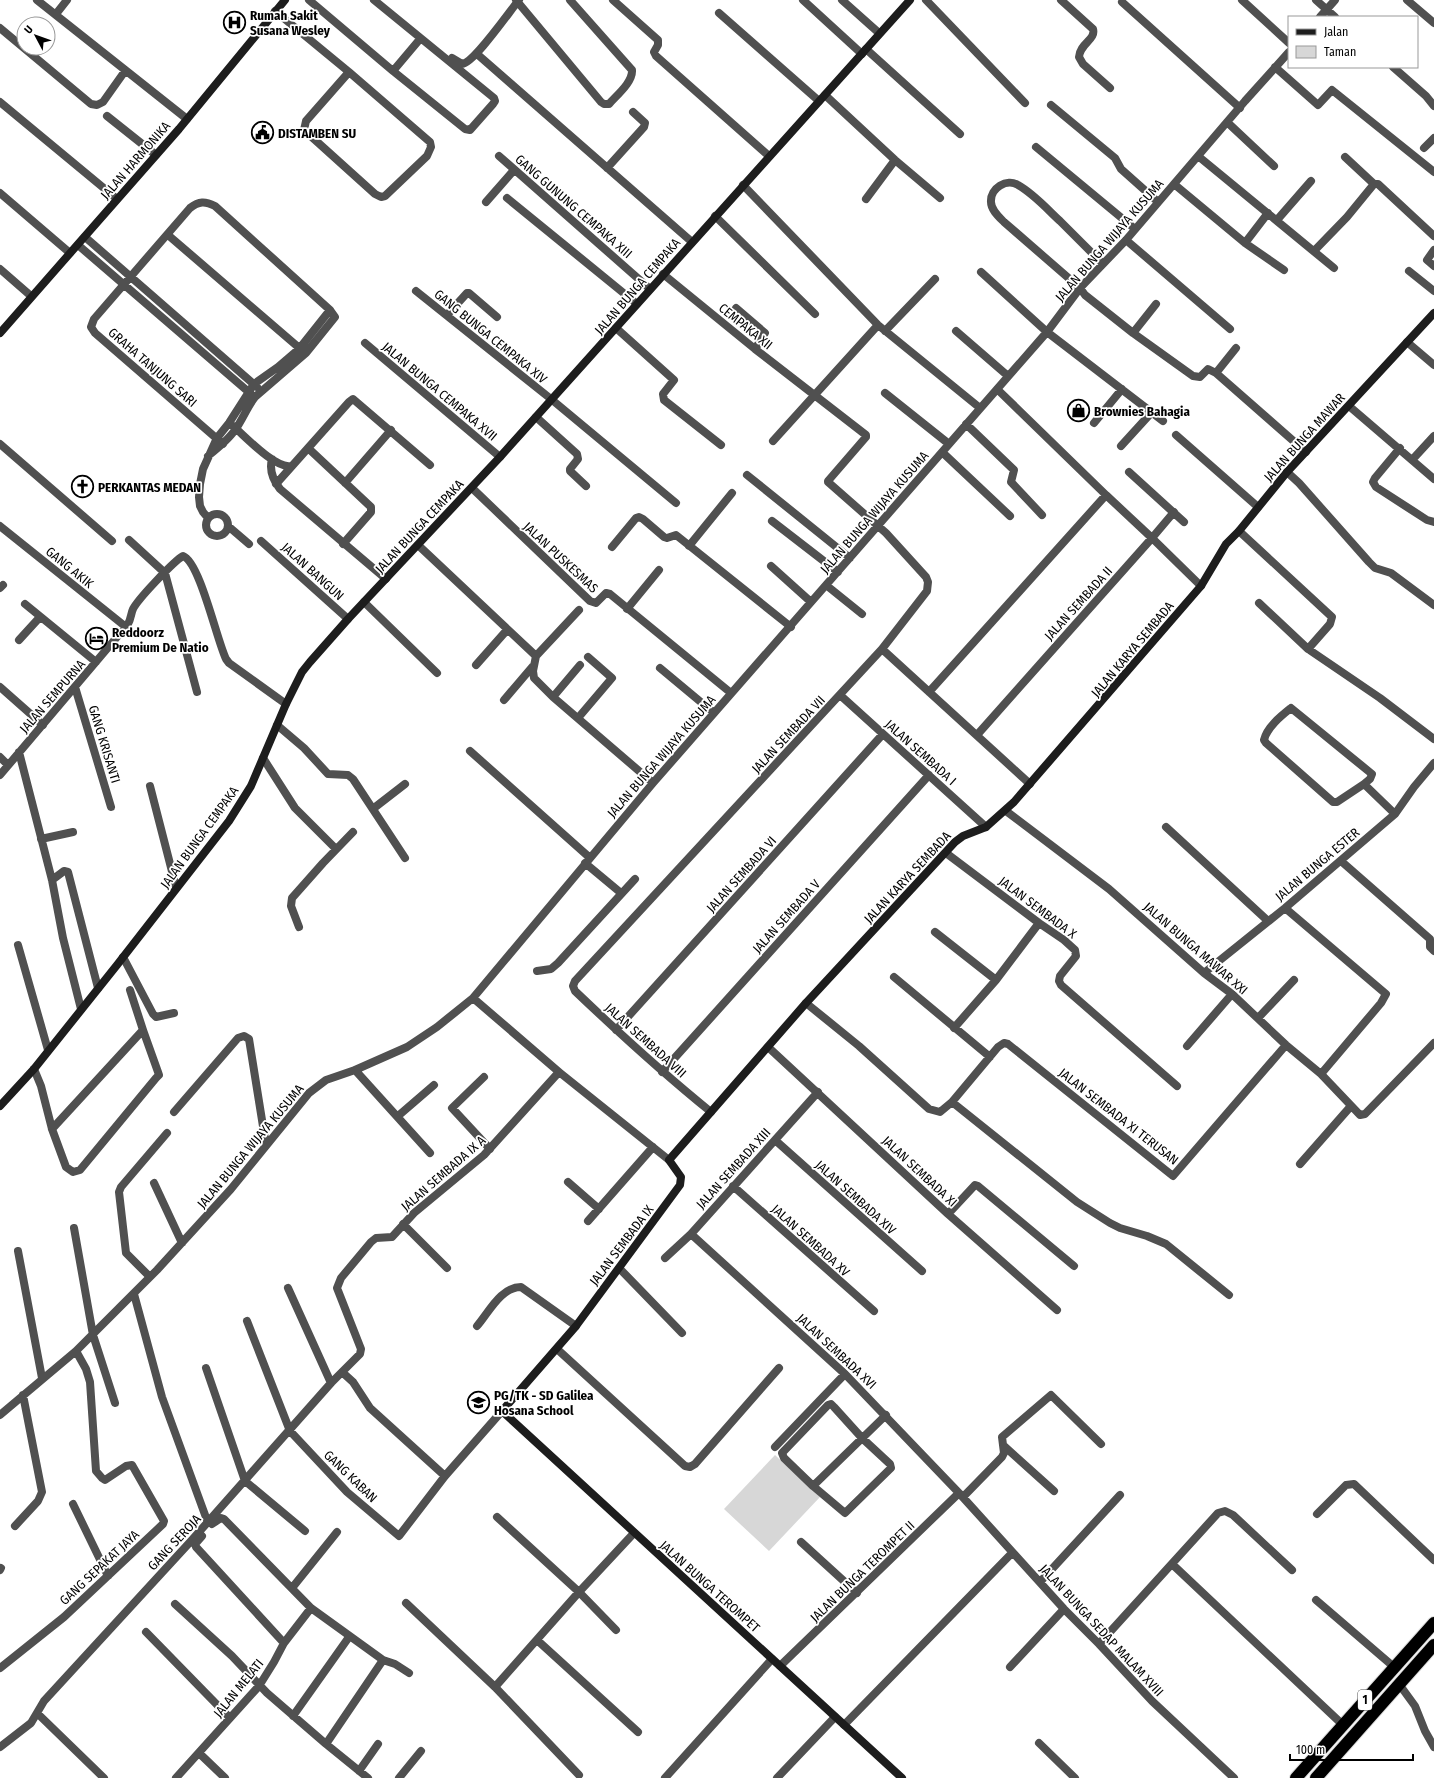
<svg xmlns="http://www.w3.org/2000/svg" width="1434" height="1778" viewBox="0 0 1434 1778" font-family="'Fira Sans Condensed',sans-serif">
  <rect width="100%" height="100%" fill="#fff"/>
  <path fill="#d7d7d7" d="M 775,1455 L 820,1497 L 769,1551 L 724,1509 Z"/>
  <g fill="none" stroke-linecap="round" stroke-linejoin="round">
    <defs>
      <path id="highway" d="M 1296,1778 L 1434,1623
        M 1316,1778 L 1434,1645"/>
    </defs>
    <use href="#highway" stroke="#dbdbdb" stroke-width="14"/>
    <path stroke="#505050" stroke-width="8" d="M 37,0 L 187,119
      M 309,0 L 393,71 L 465,129 L 470,130 L 493,104 L 495,101 L 494,98 L 374,0
      M 516,0 L 601,102 L 604,104 L 609,104 C 617,95 633,82 632,70 L 570,0
      M 613,0 L 658,40 L 658,45 L 654,52 L 656,56 L 769,156
      M 803,0 L 862,54
      M 842,0 L 879,33
      M 926,0 L 1025,103
      M 1061,0 L 1093,29 C 1096,40 1080,43 1079,57 L 1083,64 L 1110,88
      M 1242,0 L 1289,43
      M 1316,0 L 1335,17
      M 1407,0 L 1434,23
      M 1122,2 L 1240,108
      M 275,11 L 349,72 L 430,142 L 431,147 L 427,156 L 385,196 L 381,197 L 375,194 L 304,130 L 306,121 L 349,72
      M 719,13 L 819,101
      M 56,14 L 67,0
      M 1320,17 L 1335,0
      M 0,28 L 91,104 L 97,105 L 103,102 L 125,71
      M 866,49 L 960,134
      M 477,54 L 692,242
      M 452,58 L 462,64 C 474,63 509,12 519,0
      M 1275,67 L 1318,105 L 1332,90 L 1434,172
      M 1393,67 L 1426,96 L 1434,106
      M 393,71 L 420,39
      M 825,95 L 895,160 L 940,198
      M 0,102 L 117,199
      M 1051,105 L 1115,158 L 1121,169 L 1158,202
      M 107,116 L 156,155
      M 1227,122 L 1274,166
      M 1036,147 L 1135,229
      M 1424,148 L 1434,138
      M 499,156 L 650,289
      M 1198,156 L 1334,268
      M 1345,157 L 1374,184 L 1378,184 L 1434,236
      M 607,168 L 644,127 L 645,123 L 633,112
      M 1174,184 L 1245,243 L 1284,270
      M 743,185 L 878,325 L 980,408
      M 0,193 L 70,253
      M 507,198 L 637,304
      M 866,199 L 895,160
      M 486,202 L 514,170
      M 715,216 L 815,314
      M 1277,220 L 1311,181
      M 168,235 L 304,352
      M 85,237 L 257,387
      M 1126,240 L 1230,329
      M 1245,243 L 1268,213
      M 78,245 L 251,394
      M 1434,250 L 1427,260 L 1434,266
      M 1314,251 L 1347,217 L 1374,184
      M 1103,264 C 1089,250 1074,235 1060,221 C 1047,209 1034,194 1018,185 C 1007,178 990,188 991,202 C 991,210 999,217 1004,222 L 1080,288 L 1085,295 L 1133,333 L 1193,376 L 1200,377 L 1208,369 L 1216,373 L 1306,452
      M 0,269 L 31,296
      M 1409,271 L 1434,291
      M 981,272 L 1047,332 L 1163,421
      M 663,274 L 755,349 L 866,435 L 866,437 L 828,481 L 828,482 L 886,533 L 926,577 L 928,582 L 927,591 L 882,649 L 575,981 L 573,986 L 575,991 C 619,1033 664,1074 711,1112
      M 416,291 L 551,399 L 676,503
      M 736,308 L 765,333 L 755,349
      M 447,315 L 467,293 L 469,293 L 497,317
      M 616,328 L 674,380 L 663,394 L 664,400 L 721,445
      M 885,331 L 935,279
      M 956,331 L 1008,376
      M 1133,333 L 1156,304
      M 1407,342 L 1434,365
      M 365,343 L 500,457
      M 1216,373 L 1236,348
      M 997,389 L 1106,495
      M 885,393 L 949,444
      M 1349,406 L 1434,479
      M 536,417 L 577,454 L 578,459 L 570,469 L 570,471 L 586,486
      M 1094,423 L 1122,389
      M 966,424 L 1014,470 L 1011,482 L 1042,515
      M 233,426 C 245,436 275,469 291,466
      M 1176,435 L 1258,507
      M 773,441 L 878,325
      M 0,444 L 112,541
      M 1121,446 L 1152,412
      M 308,448 L 371,507 L 371,512 L 343,544
      M 1400,448 L 1375,478 L 1373,482 L 1376,487 L 1427,520 L 1434,522
      M 942,452 L 1010,516
      M 208,456 C 218,448 228,440 235,430 C 243,419 247,407 255,397 L 306,353 L 335,317 L 330,310 L 215,206 C 205,201 199,201 190,208 L 94,319 L 91,327 L 95,333 L 223,444
      M 272,459 C 269,470 273,480 280,489 L 386,579
      M 1412,460 L 1434,436
      M 1129,472 L 1184,522
      M 1287,472 L 1299,483 L 1369,562 L 1375,568 L 1391,573 L 1434,605
      M 747,475 L 850,558
      M 345,483 L 391,430
      M 276,484 L 349,402 L 353,399 L 430,465
      M 472,488 L 590,601 L 596,603 L 606,593 L 610,594 L 731,693
      M206 525a11 11 0 1 1 22 0a11 11 0 1 1-22 0Z
      M 208,518 L 203,512 L 200,506 L 199,497 L 200,484 L 203,469 L 217,438 L 229,423 L 254,384 L 278,367 L 299,349 L 330,310
      M 772,521 L 838,572
      M 0,526 L 126,627
      M 228,526 L 249,544
      M 1239,531 L 1332,617 L 1330,624 L 1308,649
      M 129,540 L 165,573 L 197,692
      M 261,541 L 348,619
      M 418,545 L 536,656 L 533,671 L 534,678 L 553,697 L 653,783
      M 689,546 L 732,493
      M 612,547 L 636,518 L 639,517 L 643,519 L 664,537 L 667,538 L 676,535 L 791,627
      M 771,566 L 811,602
      M 826,585 L 862,614
      M 0,588 L 3,585
      M 364,602 L 437,673
      M 1259,603 L 1308,649 L 1380,698 L 1434,739
      M 25,604 L 96,662
      M 627,609 L 659,570
      M 19,640 L 40,617
      M 882,649 L 1030,784
      M 536,656 L 579,610
      M 476,665 L 507,630
      M 660,668 L 714,713
      M 0,687 L 43,725
      M 75,687 L 111,807
      M 929,692 L 1106,495 L 1152,538 L 1174,512
      M 840,695 L 986,827
      M 553,697 L 580,665
      M 504,700 L 533,666
      M 578,718 L 612,678 L 588,657
      M 277,725 L 304,748 L 328,774 L 348,775 L 353,779 L 405,858
      M 977,735 L 1152,538 L 1201,586
      M 470,751 L 589,857
      M 19,752 L 52,880 L 63,938 L 81,1009
      M 0,757 L 8,765
      M 263,758 L 295,808 L 336,849
      M 0,775 L 128,624 C 131,619 131,613 133,609 C 138,599 174,561 183,556 C 200,562 217,641 226,659 L 229,663 L 286,704
      M 1364,784 L 1370,779 L 1372,774 L 1291,708 C 1281,716 1267,727 1264,740 L 1266,743 L 1333,802 L 1337,802 L 1364,784 L 1395,814
      M 150,786 L 176,887
      M 374,808 L 405,784
      M 1006,811 L 1109,889 L 1204,973 L 1232,994 L 1286,1045 L 1321,1074 L 1360,1115 L 1365,1114 L 1434,1043
      M 1166,827 L 1268,921
      M 41,839 L 73,832
      M 946,853 L 1039,923 L 1064,940 L 1075,950 L 1076,956 L 1060,976 L 1059,981 L 1061,985 L 1177,1086
      M 1341,861 L 1430,939 L 1430,947 L 1434,951
      M 585,863 L 621,893
      M 52,880 L 64,871 L 68,872 L 98,988
      M 1285,908 L 1386,994 L 1381,1003 L 1321,1074
      M 299,927 L 291,906 L 292,898 L 323,863 L 353,832
      M 935,932 L 996,980
      M 18,945 L 48,1050
      M 123,957 L 153,1014 L 156,1017 L 174,1013
      M 537,971 L 551,969 L 558,963 L 635,879
      M 1204,973 L 1285,908 L 1395,814 L 1414,787 L 1434,763
      M 894,977 L 990,1057
      M 130,990 L 143,1030
      M 473,998 L 559,1072 L 669,1160
      M 806,1003 L 859,1046 L 929,1109 L 940,1112 L 952,1102 L 998,1047 L 1004,1043 L 1008,1044 L 1173,1176 L 1286,1045
      M 1258,1018 L 1294,980
      M 954,1028 L 996,980 L 1039,923
      M 616,1030 L 883,734
      M 1187,1046 L 1232,994
      M 768,1047 L 948,1214 L 1057,1310
      M 34,1069 L 41,1086 L 52,1129 L 66,1167 L 73,1172 L 80,1170 L 156,1078 L 159,1075 L 158,1072 L 143,1030 L 52,1129
      M 355,1070 L 430,1153
      M 662,1072 L 929,775
      M 484,1077 L 452,1108 L 490,1149
      M 952,1102 L 1077,1202 L 1110,1223 L 1120,1228 L 1147,1236 L 1166,1244 L 1229,1295
      M 174,1112 L 238,1038 L 244,1036 L 249,1039 L 266,1145
      M 398,1116 L 434,1085
      M 775,1140 L 922,1271
      M 1300,1164 L 1351,1106
      M 568,1182 L 599,1209
      M 154,1183 L 182,1243
      M 733,1186 L 874,1311
      M 948,1214 L 975,1185 L 978,1186 L 1074,1266
      M 588,1221 L 653,1147
      M 403,1224 L 447,1268
      M 74,1228 L 93,1335 L 115,1403
      M 691,1234 L 845,1374 L 959,1493 L 1064,1609 L 1099,1644 L 1152,1701 L 1234,1778
      M 18,1251 L 42,1378
      M 665,1258 L 691,1234 L 818,1092
      M 619,1268 L 682,1333
      M 150,1277 L 126,1253 L 119,1192 L 121,1187 L 167,1133
      M 288,1288 L 331,1383
      M 134,1294 L 162,1397 L 208,1523
      M 247,1321 L 290,1431 L 347,1492 L 399,1536 L 445,1476 L 502,1411
      M 477,1326 C 489,1312 501,1287 521,1287 L 576,1326
      M 557,1349 L 685,1466 L 690,1467 L 695,1464 L 779,1368
      M 206,1368 L 245,1481 L 305,1531
      M 342,1372 L 353,1382 L 370,1408 L 445,1476
      M 0,1415 L 76,1351 L 157,1270 L 231,1189 L 309,1093 L 326,1080 L 355,1070 L 407,1047 L 437,1027 L 473,998 L 653,783 L 1047,332 L 1080,288 L 1126,240 L 1245,101 L 1289,52
      M 1004,1446 L 1054,1491
      M 775,1447 L 845,1374
      M 813,1486 L 845,1513 L 891,1468 L 890,1464 L 862,1438 L 834,1407 L 831,1404 L 828,1405 L 782,1453 L 784,1458 L 813,1486 L 886,1415
      M 963,1497 L 1002,1457 L 1004,1453 L 1002,1437 L 1051,1395 L 1101,1444
      M 73,1504 L 108,1576
      M 1317,1514 L 1346,1485 L 1354,1484 L 1434,1560
      M 497,1517 L 579,1592 L 616,1630
      M 212,1524 L 221,1518 L 224,1519 L 311,1608 L 383,1660 L 395,1664 L 409,1673
      M 15,1526 L 38,1501 L 42,1492 L 23,1395
      M 202,1536 L 195,1544 L 196,1547 L 284,1643
      M 801,1542 L 857,1593
      M 1172,1564 L 1343,1725
      M 0,1570 L 1,1568
      M 1040,1582 L 1120,1495
      M 292,1588 L 337,1532
      M 1316,1600 L 1394,1667
      M 406,1603 L 495,1687 L 579,1775
      M 175,1604 L 232,1656 L 267,1693 L 326,1744 L 368,1778
      M 146,1632 L 230,1718
      M 537,1640 L 638,1732
      M 1099,1644 L 1218,1513 L 1225,1511 L 1233,1515 L 1292,1570
      M 780,1666 L 959,1493
      M 1010,1667 L 1064,1609
      M 0,1668 L 64,1617 L 163,1524 L 164,1521 L 132,1465 L 126,1466 L 105,1480 L 102,1478 L 96,1471 L 90,1382 L 86,1369 L 76,1351
      M 1399,1684 L 1415,1706 L 1425,1731 L 1434,1747
      M 495,1687 L 579,1592 L 634,1533
      M 37,1713 L 104,1778
      M 293,1716 L 349,1637
      M 844,1725 L 1012,1553
      M 1039,1743 L 1075,1778
      M 326,1744 L 383,1660
      M 0,1747 L 31,1723 L 44,1701 L 191,1541 L 331,1383 L 360,1354 L 361,1349 L 337,1288 L 341,1278 L 371,1242 L 376,1238 L 392,1237 L 414,1213 L 484,1155 L 559,1072
      M 199,1753 L 225,1778
      M 359,1771 L 378,1744
      M 176,1778 L 259,1686 L 274,1662 L 284,1643 L 311,1608
      M 399,1778 L 421,1751
      M 665,1778 L 772,1659
      M 777,1778 L 835,1717"/>
    <path stroke="#1d1d1d" stroke-width="8" d="M 0,333 L 179,129 L 285,0
      M 0,1106 L 34,1069 L 117,965 L 229,821 L 251,786 L 286,704 L 302,672 L 310,662 L 348,619 L 500,457 L 910,0
      M 902,1778 L 502,1411 L 576,1326 L 680,1185 L 681,1177 L 669,1160 L 806,1003 L 955,842 L 963,836 L 986,827 L 1014,802 L 1201,586 L 1226,544 L 1239,531 L 1287,472 L 1434,313"/>
    <use href="#highway" stroke="#000" stroke-width="12"/>
  </g>
  <defs>
    <symbol id="hospital-ring" viewBox="-11 -11 22 22"><circle r="9.5" fill="#fff" stroke="#000" stroke-width="1.5"/><path d="M-5-5h3v3.5h4V-5h3V5h-3V1.5h-4V5h-3Z" fill="#000"/></symbol>
    <symbol id="civic-ring" viewBox="-11 -11 22 22"><circle r="9.5" fill="#fff" stroke="#000" stroke-width="1.5"/><path d="M-.6-6.5H3V-4.5H.6V-3L4-1V1h2V6H-6V1h2V-1L-.6-3ZM-1.2 2.5V6h2.4V2.5Z" fill="#000"/></symbol>
    <symbol id="shop-ring" viewBox="-11 -11 22 22"><circle r="9.5" fill="#fff" stroke="#000" stroke-width="1.5"/><path d="M-5-2.5h2.3a2.7 3.5 0 0 1 5.4 0H5L5.5 6h-11ZM-1.5-2.5h3a1.5 2.3 0 0 0-3 0Z" fill="#000"/></symbol>
    <symbol id="church-ring" viewBox="-11 -11 22 22"><circle r="9.5" fill="#fff" stroke="#000" stroke-width="1.5"/><path d="M-1.2-6h2.4v3.5h3.3v2.4h-3.3V6h-2.4V-.1h-3.3v-2.4h3.3Z" fill="#000"/></symbol>
    <symbol id="hotel-ring" viewBox="-11 -11 22 22"><circle r="9.5" fill="#fff" stroke="#000" stroke-width="1.5"/><path d="M-6-4.5h1.5V1H6V5H4.5V3h-9V5H-6ZM-4 0a1.8 1.8 0 1 1 3.6 0ZM.5 0V-2.5h3Q6-2.5 6 0Z" fill="#000"/></symbol>
    <symbol id="school-ring" viewBox="-11 -11 22 22"><circle r="9.5" fill="#fff" stroke="#000" stroke-width="1.5"/><path d="M0-5L7-2L0 1L-7-2ZM-4 1L0 2.5L4 1V4Q0 6-4 4Z" fill="#000"/></symbol>
  </defs>
  <g fill-rule="evenodd">
    <use href="#hospital-ring" x="222" y="10" width="25" height="25"/>
    <use href="#civic-ring" x="250" y="120" width="25" height="25"/>
    <use href="#shop-ring" x="1066" y="398" width="25" height="25"/>
    <use href="#church-ring" x="70" y="474" width="25" height="25"/>
    <use href="#hotel-ring" x="84" y="626" width="25" height="25"/>
    <use href="#school-ring" x="466" y="1390" width="25" height="25"/>
  </g>
  <g text-anchor="middle" stroke-width="3.5" stroke-linejoin="round" paint-order="stroke">
    <rect fill="#fff" stroke="#4c4c4c" stroke-width="1" x="1358" y="1690" width="14" height="20" rx="3"/>
    <g font-size="12" font-weight="bold" fill="#000">
      <text x="1365" y="1704">1</text>
    </g>
    <g font-size="13" font-weight="bold" fill="#000" stroke="#fff" text-anchor="start">
      <text x="250" y="20">Rumah Sakit<tspan x="250" dy="15">Susana Wesley</tspan></text>
      <text x="278" y="138">DISTAMBEN SU</text>
      <text x="1094" y="416">Brownies Bahagia</text>
      <text x="98" y="492">PERKANTAS MEDAN</text>
      <text x="112" y="637">Reddoorz<tspan x="112" dy="15">Premium De Natio</tspan></text>
      <text x="494" y="1400">PG/TK - SD Galilea<tspan x="494" dy="15">Hosana School</tspan></text>
    </g>
    <g font-size="13" fill="#000" stroke="#fff">
      <text transform="translate(135 160) rotate(-49)" y="5">JALAN HARMONIKA</text>
      <text transform="translate(574 206) rotate(41)" y="5">GANG GUNUNG CEMPAKA XIII</text>
      <text transform="translate(1109 240) rotate(-49)" y="5">JALAN BUNGA WIJAYA KUSUMA</text>
      <text transform="translate(637 286) rotate(-49)" y="5">JALAN BUNGA CEMPAKA</text>
      <text transform="translate(746 326) rotate(39)" y="5">CEMPAKA XII</text>
      <text transform="translate(491 336) rotate(39)" y="5">GANG BUNGA CEMPAKA XIV</text>
      <text transform="translate(153 367) rotate(41)" y="5">GRAHA TANJUNG SARI</text>
      <text transform="translate(440 391) rotate(40)" y="5">JALAN BUNGA CEMPAKA XVII</text>
      <text transform="translate(1304 437) rotate(-48)" y="5">JALAN BUNGA MAWAR</text>
      <text transform="translate(874 512) rotate(-49)" y="5">JALAN BUNGA WIJAYA KUSUMA</text>
      <text transform="translate(419 526) rotate(-47)" y="5">JALAN BUNGA CEMPAKA</text>
      <text transform="translate(561 557) rotate(43)" y="5">JALAN PUSKESMAS</text>
      <text transform="translate(70 567) rotate(39)" y="5">GANG AKIK</text>
      <text transform="translate(313 571) rotate(42)" y="5">JALAN BANGUN</text>
      <text transform="translate(1078 603) rotate(-48)" y="5">JALAN SEMBADA II</text>
      <text transform="translate(1132 649) rotate(-50)" y="5">JALAN KARYA SEMBADA</text>
      <text transform="translate(52 696) rotate(-49)" y="5">JALAN SEMPURNA</text>
      <text transform="translate(788 734) rotate(-47)" y="5">JALAN SEMBADA VII</text>
      <text transform="translate(105 744) rotate(73)" y="5">GANG KRISANTI</text>
      <text transform="translate(921 752) rotate(42)" y="5">JALAN SEMBADA I</text>
      <text transform="translate(661 756) rotate(-49)" y="5">JALAN BUNGA WIJAYA KUSUMA</text>
      <text transform="translate(199 837) rotate(-54)" y="5">JALAN BUNGA CEMPAKA</text>
      <text transform="translate(1317 864) rotate(-40)" y="5">JALAN BUNGA ESTER</text>
      <text transform="translate(741 874) rotate(-48)" y="5">JALAN SEMBADA VI</text>
      <text transform="translate(907 877) rotate(-47)" y="5">JALAN KARYA SEMBADA</text>
      <text transform="translate(1038 907) rotate(37)" y="5">JALAN SEMBADA X</text>
      <text transform="translate(786 916) rotate(-48)" y="5">JALAN SEMBADA V</text>
      <text transform="translate(1196 948) rotate(41)" y="5">JALAN BUNGA MAWAR XXI</text>
      <text transform="translate(646 1040) rotate(42)" y="5">JALAN SEMBADA VIII</text>
      <text transform="translate(1119 1116) rotate(38)" y="5">JALAN SEMBADA XI TERUSAN</text>
      <text transform="translate(250 1146) rotate(-50)" y="5">JALAN BUNGA WIJAYA KUSUMA</text>
      <text transform="translate(733 1168) rotate(-48)" y="5">JALAN SEMBADA XIII</text>
      <text transform="translate(920 1171) rotate(43)" y="5">JALAN SEMBADA XI</text>
      <text transform="translate(443 1173) rotate(-41)" y="5">JALAN SEMBADA IX A</text>
      <text transform="translate(856 1197) rotate(42)" y="5">JALAN SEMBADA XIV</text>
      <text transform="translate(811 1240) rotate(42)" y="5">JALAN SEMBADA XV</text>
      <text transform="translate(621 1245) rotate(-53)" y="5">JALAN SEMBADA IX</text>
      <text transform="translate(837 1351) rotate(43)" y="5">JALAN SEMBADA XVI</text>
      <text transform="translate(351 1476) rotate(44)" y="5">GANG KABAN</text>
      <text transform="translate(174 1542) rotate(-47)" y="5">GANG SEROJA</text>
      <text transform="translate(99 1567) rotate(-43)" y="5">GANG SEPAKAT JAYA</text>
      <text transform="translate(862 1571) rotate(-44)" y="5">JALAN BUNGA TEROMPET II</text>
      <text transform="translate(710 1586) rotate(42)" y="5">JALAN BUNGA TEROMPET</text>
      <text transform="translate(1102 1630) rotate(47)" y="5">JALAN BUNGA SEDAP MALAM XVIII</text>
      <text transform="translate(238 1688) rotate(-51)" y="5">JALAN MELATI</text>
    </g>
  </g>
  <rect x="1288" y="16" width="130" height="52" fill="#ffffff" stroke="#999999"/>
  <rect x="1296" y="29" width="20" height="6" fill="#1d1d1d" stroke="#999999"/>
  <text x="1324" y="36" font-size="12" fill="#000000">Jalan</text>
  <rect x="1296" y="46" width="20" height="12" fill="#d7d7d7" stroke="#999999"/>
  <text x="1324" y="56" font-size="12" fill="#000000">Taman</text>
  <g transform="translate(36 36) rotate(311)"><circle r="19" fill="#ffffff" stroke="#999999"/>
  <path d="M0-3L7 15L0 10L-7 15Z" fill="#000000"/>
  <text y="-6" font-size="11" font-weight="bold" text-anchor="middle" fill="#000000">U</text>
  </g>
  <path d="M1290 1754v6h123v-6" fill="none" stroke="#000000" stroke-width="2"/>
  <text x="1296" y="1754" font-size="12" fill="#000000" stroke="#ffffff" stroke-width="3" paint-order="stroke">100 m</text>
</svg>
